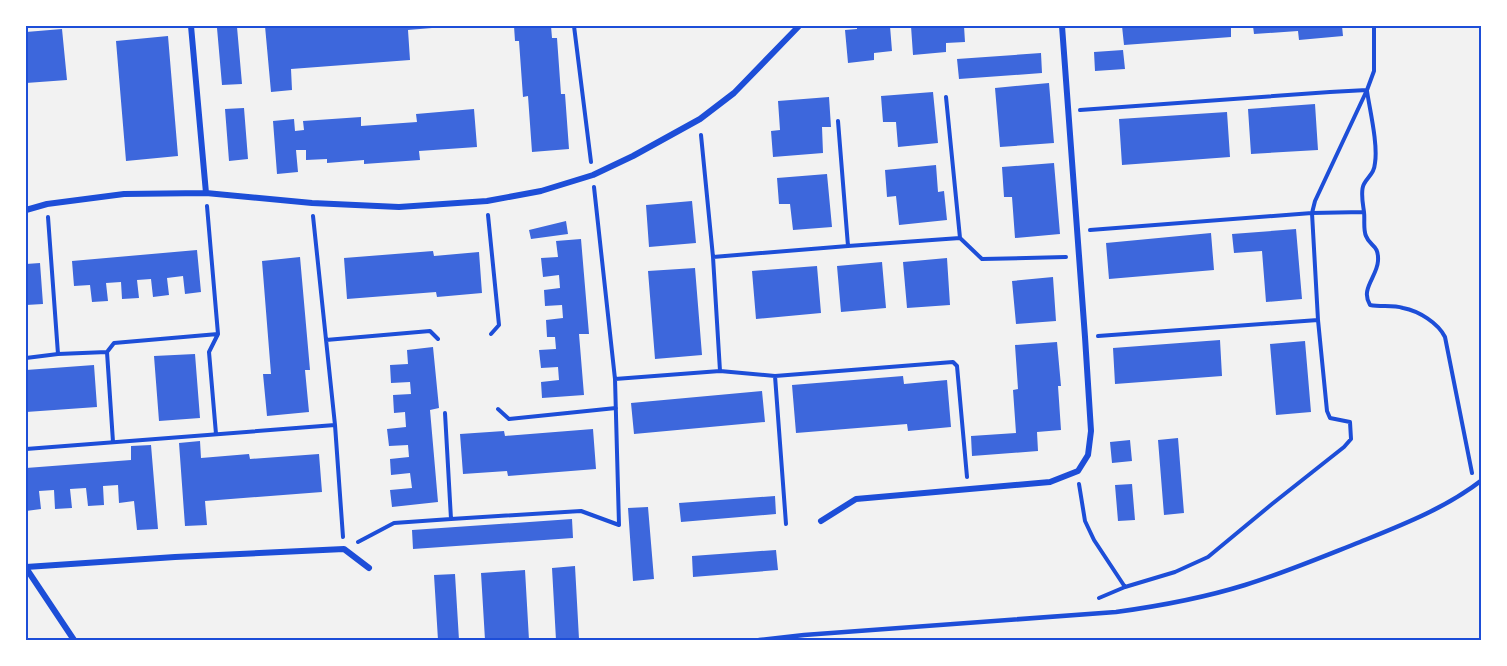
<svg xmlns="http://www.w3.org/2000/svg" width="1507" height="666" viewBox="0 0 1507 666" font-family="'Open Sans',sans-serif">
  <rect width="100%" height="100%" fill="#f2f2f2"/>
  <path fill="#3d67dc" d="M 265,26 L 287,26 L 287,28 L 315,26 L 444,26 L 444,27 L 408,30 L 410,60 L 291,69 L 292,90 L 271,92 Z
    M 514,26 L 551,26 L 552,38 L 557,38 L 561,94 L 565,94 L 569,149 L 532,152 L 528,96 L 523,97 L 519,41 L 515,41 Z
    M 857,26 L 890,26 L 892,51 L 874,53 L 874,60 L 848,63 L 845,30 L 857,29 Z
    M 911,26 L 964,26 L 965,42 L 946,43 L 946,52 L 913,55 Z
    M 1122,26 L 1231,26 L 1231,37 L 1124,45 Z
    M 1253,26 L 1342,26 L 1343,36 L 1299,40 L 1298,31 L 1254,34 Z
    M 237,27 L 242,84 L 222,85 L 217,28 Z
    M 62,29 L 67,80 L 26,83 L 26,32 Z
    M 168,36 L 178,156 L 126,161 L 116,41 Z
    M 1123,50 L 1125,69 L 1095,71 L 1094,52 Z
    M 1041,53 L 1042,73 L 959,79 L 957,59 Z
    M 1049,83 L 1054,143 L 1000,147 L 995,88 Z
    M 933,92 L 938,143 L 898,147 L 896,122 L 883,122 L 881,96 Z
    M 829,97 L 831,127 L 822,127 L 823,153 L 773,157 L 771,131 L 780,130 L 778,101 Z
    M 1315,104 L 1318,150 L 1251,154 L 1248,109 Z
    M 244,108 L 248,159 L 229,161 L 225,109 Z
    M 474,109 L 477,147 L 419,151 L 420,160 L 364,164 L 364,160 L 327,163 L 327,159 L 306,160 L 306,150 L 296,150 L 298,172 L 277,174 L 273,121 L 294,119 L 295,131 L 304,130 L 303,121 L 361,117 L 361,126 L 417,122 L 416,114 Z
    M 1227,112 L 1230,157 L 1122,165 L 1119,119 Z
    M 1054,163 L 1060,234 L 1015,238 L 1012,197 L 1004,197 L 1002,167 Z
    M 936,165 L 938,192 L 944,191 L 947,220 L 899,225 L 896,196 L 887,197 L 885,170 Z
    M 827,174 L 832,227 L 793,230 L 790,204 L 779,204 L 777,178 Z
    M 692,201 L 696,243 L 649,247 L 646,205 Z
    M 566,221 L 568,234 L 531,239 L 529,230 Z
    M 1296,229 L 1302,299 L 1266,302 L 1262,251 L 1234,253 L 1232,234 Z
    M 1211,233 L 1214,270 L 1109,279 L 1106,243 Z
    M 581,239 L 589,334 L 579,334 L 584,395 L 542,398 L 541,382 L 559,380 L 558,367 L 541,368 L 539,350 L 556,349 L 555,337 L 547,337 L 546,320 L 563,318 L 562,305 L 545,306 L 544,290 L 560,288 L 559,275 L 543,277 L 541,258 L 558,257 L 556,241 Z
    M 197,250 L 201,292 L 185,294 L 183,276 L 167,278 L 169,295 L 153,297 L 151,279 L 137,280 L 139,298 L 122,299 L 121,282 L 106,283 L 108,301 L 92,302 L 90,285 L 74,286 L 72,261 Z
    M 433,251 L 434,256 L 479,252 L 482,293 L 437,297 L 436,292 L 347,299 L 344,258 Z
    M 300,257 L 310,370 L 305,370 L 309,412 L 267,416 L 263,374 L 271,374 L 262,261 Z
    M 947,258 L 950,305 L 907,308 L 903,262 Z
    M 882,262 L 886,308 L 841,312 L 837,266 Z
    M 40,263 L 43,304 L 26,305 L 26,264 Z
    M 817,266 L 821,313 L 756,319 L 752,271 Z
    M 695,268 L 702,355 L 655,359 L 648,271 Z
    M 1053,277 L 1056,321 L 1016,324 L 1012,281 Z
    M 1220,340 L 1222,376 L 1115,384 L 1113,348 Z
    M 1305,341 L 1311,412 L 1276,415 L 1270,344 Z
    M 1057,342 L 1061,386 L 1058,386 L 1061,430 L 1037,432 L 1038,451 L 972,456 L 971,436 L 1016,433 L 1013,390 L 1018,389 L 1015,345 Z
    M 433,347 L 439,408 L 430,410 L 438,502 L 392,507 L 390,490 L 412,488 L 410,473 L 391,475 L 390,459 L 409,457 L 408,445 L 389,446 L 387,429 L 406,427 L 405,412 L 394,413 L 393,395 L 411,394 L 410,382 L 391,383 L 390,365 L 408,364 L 407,350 Z
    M 195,354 L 200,418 L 159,421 L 154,356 Z
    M 94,365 L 97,407 L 26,412 L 26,370 Z
    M 903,376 L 904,384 L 947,380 L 951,427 L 908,431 L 907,424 L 796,433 L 792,385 Z
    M 762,391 L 765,422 L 634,434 L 631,403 Z
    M 593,429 L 596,469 L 508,476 L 507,471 L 463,474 L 460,434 L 504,431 L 505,436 Z
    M 1178,438 L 1184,513 L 1164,515 L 1158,440 Z
    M 1130,440 L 1132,461 L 1112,463 L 1110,442 Z
    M 200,441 L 201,458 L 249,454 L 250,459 L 319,454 L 322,492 L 205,501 L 207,525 L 185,526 L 179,443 Z
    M 151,445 L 158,529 L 137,530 L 134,501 L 119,503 L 118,485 L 103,486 L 104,505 L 88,506 L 86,488 L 70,489 L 72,508 L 55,509 L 54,490 L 39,491 L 41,509 L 26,511 L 26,468 L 131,460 L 131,446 Z
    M 1132,484 L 1135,520 L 1118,521 L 1115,485 Z
    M 775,496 L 776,514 L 681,522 L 679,503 Z
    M 648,507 L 654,579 L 633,581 L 628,508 Z
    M 572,519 L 573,538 L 413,549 L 412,530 Z
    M 776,550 L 778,570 L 693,577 L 692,556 Z
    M 575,566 L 579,639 L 556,640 L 552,568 Z
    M 525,570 L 529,640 L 485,640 L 481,573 Z
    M 455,574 L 459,640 L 438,640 L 434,575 Z"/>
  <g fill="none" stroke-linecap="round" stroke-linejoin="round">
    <path stroke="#1d4ed8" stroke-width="4" d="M 574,26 L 591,162
      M 946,97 L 960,238
      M 1080,110 L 1330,92 L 1367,90
      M 838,121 L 848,246
      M 701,135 L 713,257 L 720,371
      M 207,206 L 218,334 L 209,352 L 216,434
      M 1364,212 C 1365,219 1363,230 1366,236 C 1370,247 1379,244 1378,261 C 1377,277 1360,289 1370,305 C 1381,307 1393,305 1403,308 C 1419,311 1438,323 1445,337 L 1472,473
      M 488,215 L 499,325 L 491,334
      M 313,216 L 335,425 L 343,537
      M 48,217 L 58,354
      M 1090,230 L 1312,213 L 1364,212 C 1363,204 1360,191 1364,184 C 1369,175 1374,174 1375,163 C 1378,144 1370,111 1367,91
      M 713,257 L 848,246 L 960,238 L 982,259 L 1066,257
      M 1098,336 L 1318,320
      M 326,340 L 430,331 L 438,339
      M 107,352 L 113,442
      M 26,358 L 58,354 L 107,352 L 114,343 L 218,334
      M 775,376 L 786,524
      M 615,379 L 720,371 L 775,376 L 953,362 L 957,366 L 967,477
      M 498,409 L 509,419 L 616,408
      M 445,413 L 451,519
      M 26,449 L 335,425
      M 1079,484 L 1085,521 L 1094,540 L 1125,587 L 1099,598
      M 358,542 L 394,523 L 451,519 L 581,511 L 619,525 L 615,379 L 594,187
      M 1125,587 L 1175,572 L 1208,557 L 1272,504 L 1344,447 L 1351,439 L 1350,422 L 1330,418 L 1327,411 L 1318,320 L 1312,213 L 1315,201 L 1367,90 L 1374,71 L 1374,26"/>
    <path stroke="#1d4ed8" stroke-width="4.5" d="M 759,640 L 804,635 L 1116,612 C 1160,606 1203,598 1245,585 C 1284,573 1322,557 1360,542 C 1402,525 1446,508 1482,480"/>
    <path stroke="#1d4ed8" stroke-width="6" d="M 191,26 L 206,193
      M 26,210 L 47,204 L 124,194 L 206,193 L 312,203 L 399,207 L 487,201 L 541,191 L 593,175 L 633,156 L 700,119 L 734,93 L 799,26
      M 821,521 L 856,499 L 1050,482 L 1078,471 L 1088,455 L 1091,431 L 1085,337 L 1062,26
      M 26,567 L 175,557 L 344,549 L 369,568
      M 26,568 L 74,640"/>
  </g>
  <rect width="1507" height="666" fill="none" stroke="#ffffff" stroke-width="54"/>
  <rect x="27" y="27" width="1453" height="612" fill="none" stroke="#1d4ed8" stroke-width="2"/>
</svg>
